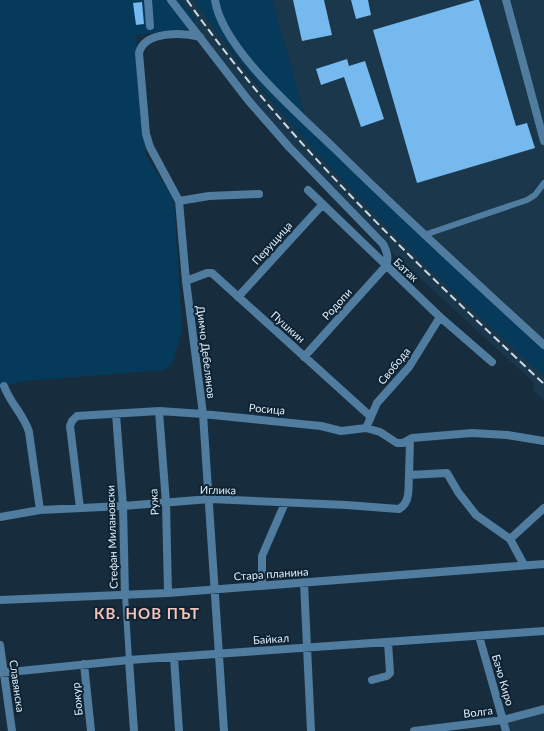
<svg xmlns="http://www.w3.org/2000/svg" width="544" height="731" viewBox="0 0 544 731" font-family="Lato,sans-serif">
  <rect width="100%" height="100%" fill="#172d3d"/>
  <path fill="#1b374c" d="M 181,0 L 194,0 L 245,71 L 336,174 L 453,292 L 544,376 L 544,400 L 534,391 L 533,382 L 383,244 L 289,147 L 194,28 L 195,19 Z
    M 272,0 L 544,0 L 544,345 L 306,120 Z
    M 544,709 L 544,731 L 506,731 L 503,720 Z"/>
  <path fill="#063a5a" d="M 0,0 L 181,0 L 195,19 L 194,28 L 136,35 L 146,156 L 174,199 L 182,330 L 172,364 L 165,370 L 24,381 L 0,387 Z
    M 194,0 L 272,0 L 306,120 L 544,345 L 544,376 C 417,261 293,140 194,0 Z"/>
  <path fill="#75b9ee" d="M 293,0 L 324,0 L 332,35 L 302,41 Z
    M 351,0 L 368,0 L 371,15 L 356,19 Z
    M 475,0 L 479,0 L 516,126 L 527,123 L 535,148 L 417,183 L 373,30 Z
    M 142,2 L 144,24 L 136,25 L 133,3 Z
    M 347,59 L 349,66 L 365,61 L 384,119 L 361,127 L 344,77 L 321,85 L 316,69 Z"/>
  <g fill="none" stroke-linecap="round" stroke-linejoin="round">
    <path stroke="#4f7c9f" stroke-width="6" d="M 424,235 L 527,200 L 535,195 L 544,183
      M 125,595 L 129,660"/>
    <path stroke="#4f7c9f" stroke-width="8" d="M 148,0 L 150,26
      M 171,0 L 248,100 L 289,147 L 383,244 C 387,252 389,257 386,266 L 304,357
      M 215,0 C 222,49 300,115 335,149 C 403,216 474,281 544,345
      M 506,0 L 544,141
      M 200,37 C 183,32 144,31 139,53 L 146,134 L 150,147 L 179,201 L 186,281 L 203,414 L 224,731
      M 308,190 L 440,317 L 492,362
      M 179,201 L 209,196 L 259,194
      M 186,281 L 207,273 L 212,273 L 370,416
      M 238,297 L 323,204
      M 4,386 C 10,403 24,415 29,432 L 40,510
      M 159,411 L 166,503 L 168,593
      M 116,414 L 123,506 L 125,595
      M 366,428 L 377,403 L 409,367 L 440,317
      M 410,440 L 409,475 L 447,473 L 458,492 L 476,515 L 510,539 L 524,565
      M 80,508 L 70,426 L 72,421 L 77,416 L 159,411 L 203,414 L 321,426 L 341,431 L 366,428 L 380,432 L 397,443 L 403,443 L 412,438 L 472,433 L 507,435 L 544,441
      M 0,517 L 40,510 L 123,506 L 210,499 L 346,505 L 399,509 C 411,502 408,488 409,475
      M 510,539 L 544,508
      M 304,583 L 311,731
      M 262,586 L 262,556 L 285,503
      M 0,600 L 168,593 L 544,564
      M 479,636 L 506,731
      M 0,645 L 12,731
      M 174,657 L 179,731
      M 129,660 L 134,731
      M 84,664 L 91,731
      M 0,673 L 129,660 L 544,631
      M 372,680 L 387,676 L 390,673 L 388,642
      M 414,731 L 503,720 L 544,709"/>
    <path stroke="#cbd9e4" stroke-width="2" stroke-dasharray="8 4" stroke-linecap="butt" d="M 187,0 C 288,144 417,264 544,384"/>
  </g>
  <g text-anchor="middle" stroke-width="4" stroke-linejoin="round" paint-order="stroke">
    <g font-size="11" fill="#dfecf7" stroke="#0e2333">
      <text transform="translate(272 243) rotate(-48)" y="4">Перущица</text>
      <text transform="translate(406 270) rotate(43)" y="4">Батак</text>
      <text transform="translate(337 304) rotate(-48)" y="4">Родопи</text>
      <text transform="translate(288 327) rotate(42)" y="4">Пушкин</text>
      <text transform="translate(206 352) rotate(83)" y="4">Димчо Дебелянов</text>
      <text transform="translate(394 366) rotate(-51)" y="4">Свобода</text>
      <text transform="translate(267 409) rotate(5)" y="4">Росица</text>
      <text transform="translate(218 490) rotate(1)" y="4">Иглика</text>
      <text transform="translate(154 502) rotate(-93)" y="4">Ружа</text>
      <text transform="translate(112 537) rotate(-92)" y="4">Стефан Милановски</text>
      <text transform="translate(271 574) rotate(-4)" y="4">Стара планина</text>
      <text transform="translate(271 639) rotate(-4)" y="4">Байкал</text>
      <text transform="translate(503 680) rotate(74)" y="4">Бачо Киро</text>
      <text transform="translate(17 686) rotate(82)" y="4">Славянска</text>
      <text transform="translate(77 699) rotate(-96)" y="4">Божур</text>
      <text transform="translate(478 712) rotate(-7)" y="4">Волга</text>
    </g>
    <g font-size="15" font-weight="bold" letter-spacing="1" fill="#f4c2b7" stroke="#0e2333">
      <text x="147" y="619">КВ. НОВ ПЪТ</text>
    </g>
  </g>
</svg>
